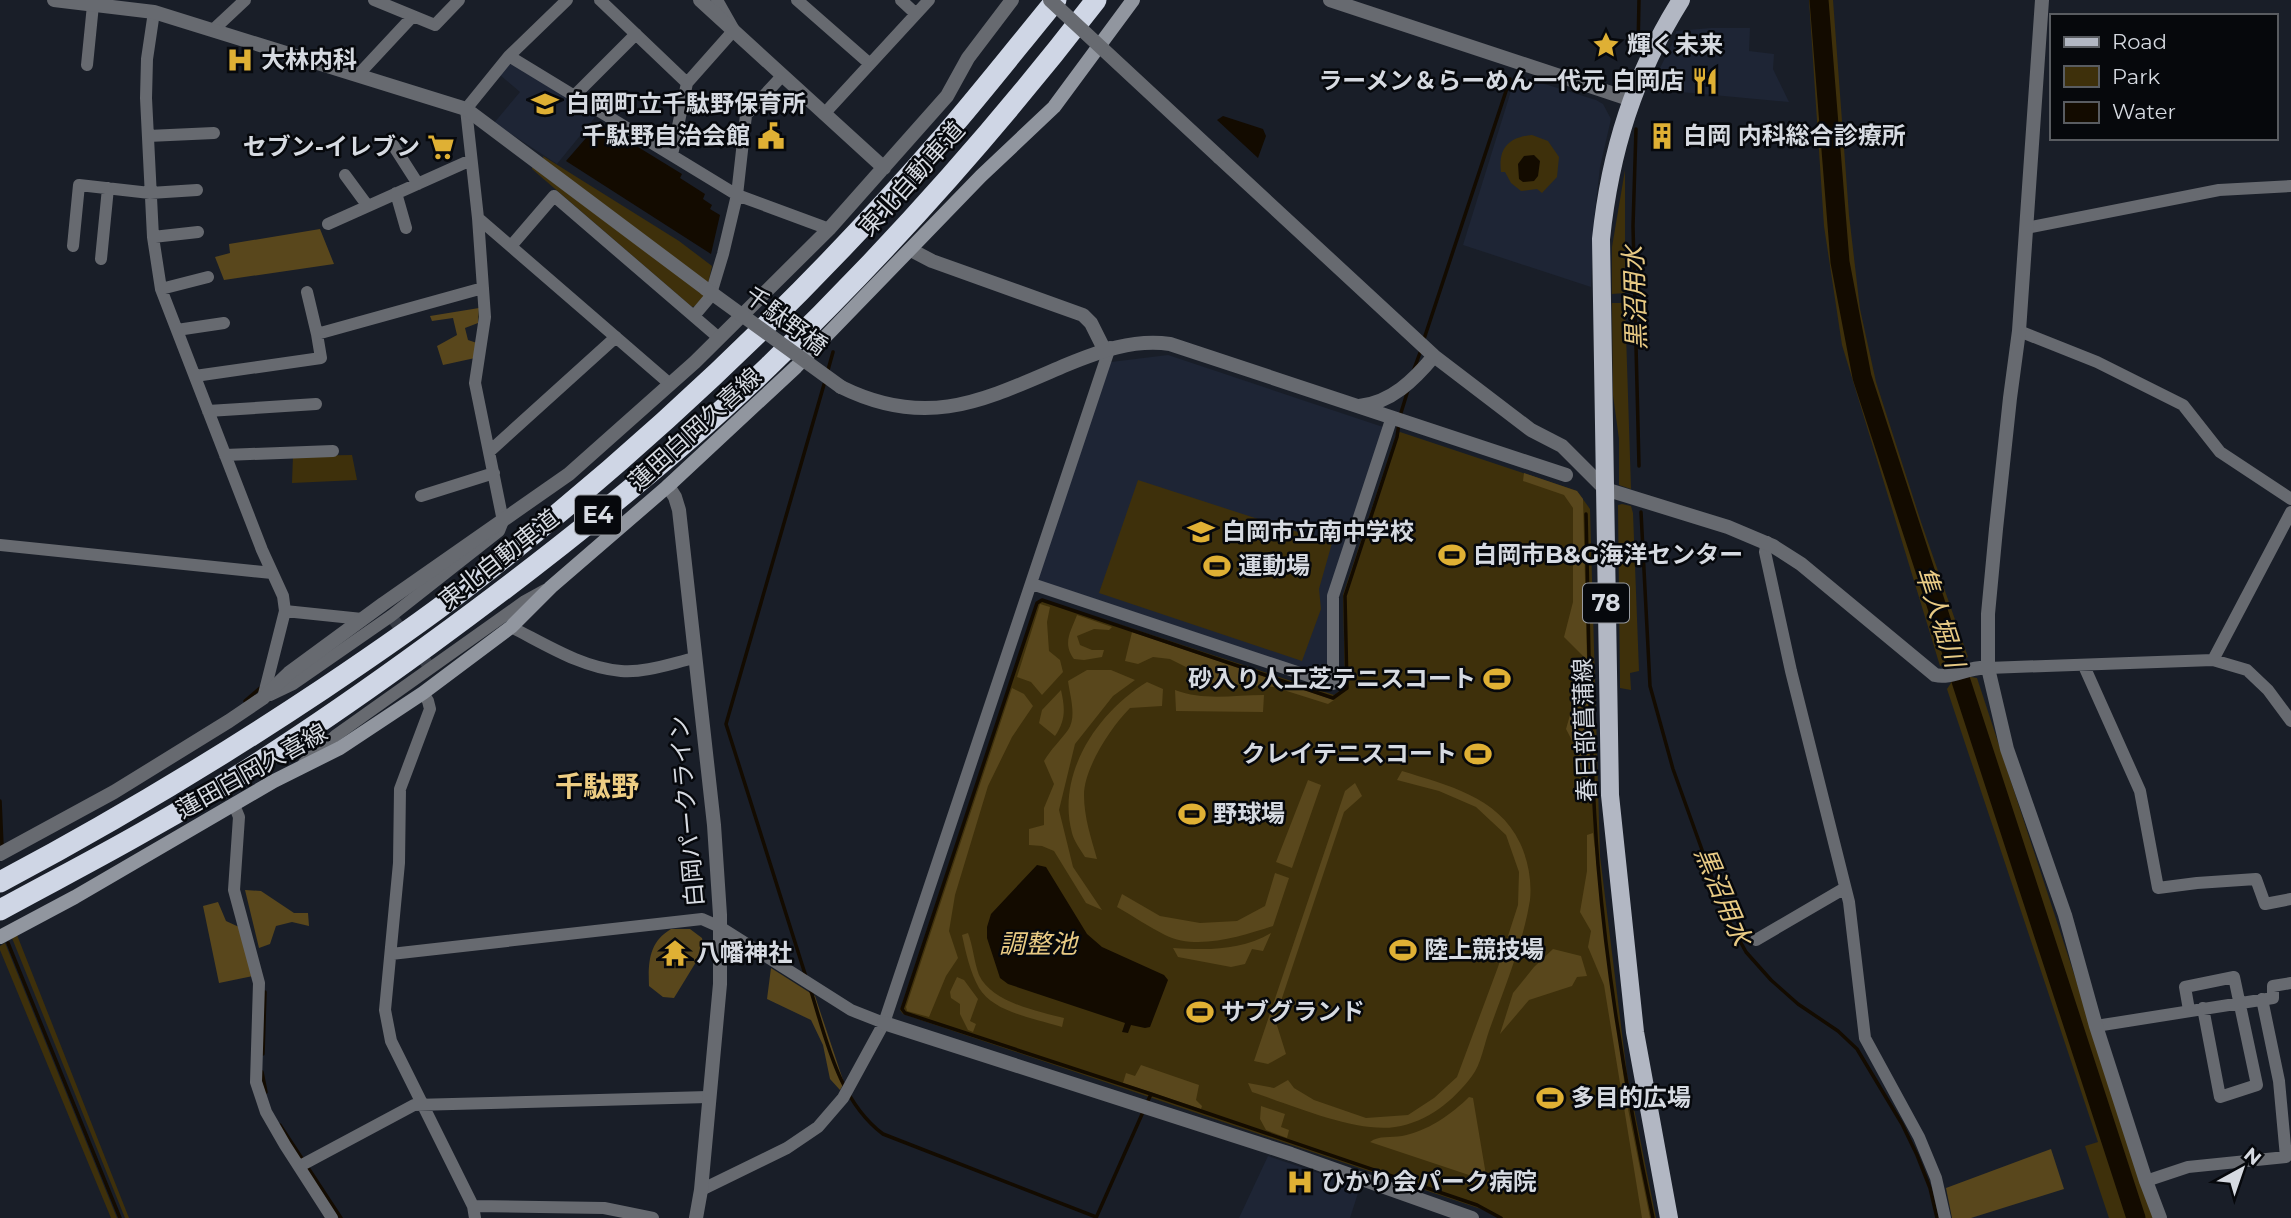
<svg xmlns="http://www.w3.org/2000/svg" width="2291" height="1218" viewBox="0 0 2291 1218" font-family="Montserrat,'Noto Sans JP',sans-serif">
  <rect width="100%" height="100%" fill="#191e28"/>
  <path fill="#1e2535" d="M 1711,28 L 1750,28 L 1749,51 L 1774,54 L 1773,69 L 1789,102 L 1681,92 L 1681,89 L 1653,82 L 1675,38 L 1676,31 Z
    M 514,64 L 597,115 L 557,164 L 494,123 L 520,92 L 500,75 L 508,65 Z
    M 1516,75 L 1596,100 L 1603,104 L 1611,119 L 1600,167 L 1594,220 L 1591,287 L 1463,245 Z
    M 1168,355 L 1383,427 L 1329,592 L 1331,676 L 1325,678 L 1042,584 L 1038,578 L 1111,362 Z
    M 1268,1156 L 1360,1187 L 1350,1218 L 1239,1218 Z"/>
  <path fill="#3e300b" d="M 1809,0 L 1812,0 L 1834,262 L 1849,352 L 1896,503 L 2132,1218 L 2109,1218 L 2085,1146 L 2098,1142 L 1947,689 L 1951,683 L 1944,665 L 1940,666 L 1842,345 L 1824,226 Z
    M 1828,0 L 1833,0 L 1849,215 L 1860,309 L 1876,382 L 1921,522 L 1968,657 L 1964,659 L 1971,677 L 1977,678 L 2154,1218 L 2145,1218 L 2091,1061 L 2078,1014 L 1886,436 L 1860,341 L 1843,225 Z
    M 1532,135 L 1548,141 L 1559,157 L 1557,177 L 1542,193 L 1537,189 L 1521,191 L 1511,183 L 1505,172 L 1501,172 C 1498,148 1509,137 1532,135 Z
    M 543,156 L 679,241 L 712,266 L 708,284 L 544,161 Z
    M 533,164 L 705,295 L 695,306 L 692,307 L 532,169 Z
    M 1625,170 L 1625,293 L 1612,294 L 1612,247 Z
    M 1612,303 L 1625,303 L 1631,489 L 1619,485 L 1619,439 L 1613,395 Z
    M 1400,432 L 1577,491 L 1590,509 L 1600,856 L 1627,1074 L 1656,1218 L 1499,1218 L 1487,1211 L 903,1014 L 900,1010 L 1036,602 L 1042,599 L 1334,695 L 1345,687 L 1343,595 L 1396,435 Z
    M 352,455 L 357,480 L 292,483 L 293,456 Z
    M 1138,480 L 1332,543 L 1319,589 L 1321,609 L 1302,661 L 1099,593 Z
    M 1622,504 L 1631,506 L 1633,513 L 1639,671 L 1630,673 L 1631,690 L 1620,688 L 1618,505 Z
    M 17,935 L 129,1218 L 125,1218 L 12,938 Z
    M 5,943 L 117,1218 L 111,1218 L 0,950 L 0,946 Z"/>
  <path fill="#59471c" d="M 320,229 L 334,264 L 224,280 L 215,257 L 230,253 L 229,244 Z
    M 479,308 L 478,323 L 465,328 L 468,340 L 477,343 L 475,358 L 443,365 L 437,346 L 457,335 L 453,318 L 432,321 L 430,316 Z
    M 1524,473 L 1577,491 L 1583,499 L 1587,660 L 1564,637 L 1573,602 L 1573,508 L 1564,495 L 1523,481 Z
    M 1040,604 L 1050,607 L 1047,622 L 1049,651 L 1060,660 L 1063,672 L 1042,695 L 1031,682 L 1017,677 Z
    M 1077,615 L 1112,627 L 1109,630 L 1094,629 L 1077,636 L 1080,645 L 1092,650 L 1104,650 L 1102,657 L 1084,660 L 1074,659 C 1062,643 1071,631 1077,615 Z
    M 1132,632 L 1334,700 L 1328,704 L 1274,687 L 1213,683 L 1198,673 L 1170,659 L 1153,657 L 1138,664 L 1125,661 Z
    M 1087,670 L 1111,670 L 1135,680 L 1113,696 L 1075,744 L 1059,810 L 1073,867 L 1102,910 L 1086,903 L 1054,851 L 1042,846 L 1029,845 L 1029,829 L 1044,825 L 1044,808 L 1054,784 L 1044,761 C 1051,749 1060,741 1068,730 C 1077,717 1070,696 1068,681 Z
    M 1583,670 L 1588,673 L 1590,782 L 1584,783 L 1576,748 L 1566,729 Z
    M 1147,682 L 1163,689 L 1162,706 L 1130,708 C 1111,727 1084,768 1084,795 C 1084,817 1091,838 1097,859 L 1085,857 C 1080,849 1074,841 1072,833 C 1056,773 1098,712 1147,682 Z
    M 1012,688 L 1024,694 L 1033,706 L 1012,737 L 988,786 L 955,895 L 949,931 L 958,958 L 946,976 L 929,1017 L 907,1011 L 906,1007 Z
    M 1061,690 C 1065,708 1066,720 1055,736 L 1039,723 L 1042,710 Z
    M 1175,690 C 1204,701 1233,695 1264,695 L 1263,712 L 1176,711 Z
    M 1402,771 C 1446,785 1498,796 1520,843 C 1528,860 1532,881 1530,900 C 1523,944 1504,989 1489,1031 C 1484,1045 1481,1064 1472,1076 C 1453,1101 1428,1122 1395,1127 C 1356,1133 1291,1105 1252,1092 L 1248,1083 L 1274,1088 L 1288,1080 L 1294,1088 L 1314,1100 L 1366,1118 L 1408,1115 L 1434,1098 L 1457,1077 L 1498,967 L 1518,905 L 1519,872 L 1506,835 L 1476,807 L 1439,791 L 1397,780 Z
    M 1308,780 L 1321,785 L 1292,868 L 1276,862 Z
    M 1355,783 L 1362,796 L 1344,812 L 1275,1019 L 1286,1054 L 1268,1064 L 1254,1061 L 1345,791 Z
    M 1593,833 L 1627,1104 L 1650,1218 L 1642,1218 L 1604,985 L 1588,947 L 1591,931 L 1580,912 L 1587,871 L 1587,835 Z
    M 1275,873 L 1289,878 L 1273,926 C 1242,936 1197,951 1165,935 C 1149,927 1133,916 1117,907 L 1122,894 L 1160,916 L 1200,923 L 1237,921 L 1265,906 Z
    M 245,890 L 261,891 L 294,913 L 308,913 L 309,926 L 292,922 L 276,926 L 270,944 L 259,948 Z
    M 218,902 L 226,921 L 239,927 L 253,976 L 219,983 L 203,906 Z
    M 671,929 L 690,929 L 702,938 L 704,949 L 674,998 L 663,997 L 649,986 C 648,962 649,942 671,929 Z
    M 968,933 C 973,946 974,962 979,975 C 991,1002 1039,1012 1064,1018 L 1062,1027 C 1037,1019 994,1013 979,988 C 970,972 966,953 962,935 Z
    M 1271,933 L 1263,951 L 1252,949 L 1245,964 L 1231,967 L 1178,957 L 1173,948 C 1208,950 1240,951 1271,933 Z
    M 1553,949 L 1581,956 L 1587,976 L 1577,977 L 1572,986 L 1529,1000 L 1500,1034 L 1513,993 L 1534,967 Z
    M 771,968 L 815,996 L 844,1083 L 840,1090 L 830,1079 L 823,1045 L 811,1020 L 767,999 Z
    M 957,977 L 964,980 L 978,999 L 970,1021 L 976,1024 L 973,1032 L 968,1030 L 960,1014 L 960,1004 L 951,998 L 950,992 Z
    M 1141,1065 L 1199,1085 L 1196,1100 L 1202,1106 L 1201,1109 L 1123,1083 L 1126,1073 L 1135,1076 Z
    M 1469,1097 L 1473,1098 L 1487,1181 L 1370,1142 C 1379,1135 1391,1138 1402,1136 C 1426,1132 1452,1114 1469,1097 Z
    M 1261,1106 L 1285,1114 L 1281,1127 L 1289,1130 L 1287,1138 L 1266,1130 L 1260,1119 Z
    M 2051,1149 L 2064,1189 L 1971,1218 L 1952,1218 L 1946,1188 Z"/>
  <path fill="#130b00" d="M 1223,116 L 1263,129 L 1266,136 L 1258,158 L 1217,120 Z
    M 599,123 L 682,174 L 680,178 L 705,194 L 703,199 L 712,205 L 710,209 L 720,215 L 711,254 L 566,161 Z
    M 1534,155 L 1540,161 L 1538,176 L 1534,181 L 1523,182 L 1519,179 L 1518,164 L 1524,156 Z
    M 1037,865 L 1046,867 L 1087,934 L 1102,947 L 1164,975 L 1168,980 L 1150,1027 L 1145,1028 L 1131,1025 L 1128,1033 L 1122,1032 L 1125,1023 L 1008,984 L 1000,978 L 987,938 L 987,927 L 991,914 Z"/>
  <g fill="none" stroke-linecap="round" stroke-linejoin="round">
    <path stroke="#130b00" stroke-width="3.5" d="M 1638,50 L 1639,0
      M 1636,129 L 1633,226 L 1639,466
      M 1423,342 L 1510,79
      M 1414,369 L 1421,350
      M 828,370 L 833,352
      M 1400,416 L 1408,390
      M 1641,512 L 1650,686 L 1673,769 L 1725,914 L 1746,952 L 1771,980 L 1798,1004 L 1838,1031 L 1857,1049 L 1902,1124 L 1917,1155 L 1930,1188 L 1937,1218
      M 1586,514 C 1589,631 1589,749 1598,865 C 1608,984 1628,1101 1653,1218
      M 245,701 L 260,688
      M 0,801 L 2,846
      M 8,943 L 120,1218
      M 806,977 L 726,724 L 825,381
      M 810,988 C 826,1038 838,1100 883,1134 L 1096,1217
      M 263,1054 L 265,992
      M 262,1072 L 266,1092
      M 1151,1094 L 1477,1205 L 1501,1218
      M 1146,1105 L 1151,1094 L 905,1013 L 902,1009 L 1037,603 L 1042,600 L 1333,698 L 1347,688 L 1345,596 L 1397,437 L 1399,423
      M 280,1125 L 341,1218
      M 1096,1218 L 1143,1112"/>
    <path stroke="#130b00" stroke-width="19" d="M 1819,0 L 1840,262 L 1862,377 L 2136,1218"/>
    <path stroke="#353a44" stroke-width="12" stroke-dasharray="12 6" stroke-linecap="butt" d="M 391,616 L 431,669"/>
    <path stroke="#676a70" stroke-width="12" d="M 374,0 L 435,25 L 459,0
      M 600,0 L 687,83
      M 797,0 L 870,64
      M 901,0 L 916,14
      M 154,12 L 147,59 L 146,98 L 153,237 L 161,289 L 262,550 L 283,596 L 285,611 L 263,698
      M 213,30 L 245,0
      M 509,56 L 737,195 L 829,229
      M 87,65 L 93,5
      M 358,75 L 413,16
      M 575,95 L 636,34
      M 824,114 L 929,0
      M 148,136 L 214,133
      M 393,145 L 418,184
      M 672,155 L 687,83 L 734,30 L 717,0
      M 345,175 L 367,205
      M 396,193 L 406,228
      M 478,218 L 670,384
      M 328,224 L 471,160
      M 2026,228 L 2219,190 L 2291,186
      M 153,237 L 198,232
      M 73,246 L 79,185 L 150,193 L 197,190
      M 511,246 L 554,196 L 719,338
      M 101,259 L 108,188
      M 161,289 L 208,277
      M 307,292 L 317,334
      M 694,316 L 710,297 L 723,254 L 737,195 L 746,115 L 782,76
      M 177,330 L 224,323
      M 2019,331 L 2097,362 L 2183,405 L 2220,452 L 2291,499
      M 195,376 L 321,358 L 317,334 L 483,288
      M 208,411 L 316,404
      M 490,451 L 616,337
      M 225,455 L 333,451
      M 421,496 L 494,473
      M 1767,542 L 1765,552 L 1791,671 L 1849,902 L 1865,1038 L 1919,1137 L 1936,1178 L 1945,1218
      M 0,545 L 272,573
      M 1032,584 L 1333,684 L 1333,596 L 1392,417
      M 285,611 L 362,619
      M 511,627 C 545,644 582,668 621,671 C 646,673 672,663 695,658
      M 2213,660 L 2291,512
      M 2084,666 L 2140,791 L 2158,888 L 2197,883 L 2256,879 L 2265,904 L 2291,899
      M 1988,668 L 2213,660 L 2247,670 L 2268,690 L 2291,721
      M 423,693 L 428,701 L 430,709 L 400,789 L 399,863 L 385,1010 L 391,1041 L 473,1206 L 475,1218
      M 270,695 L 293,684 L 391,616 L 499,531 L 503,521 L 475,383 L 485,317 L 478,218 L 466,109 L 509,56 L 567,0
      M 304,763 L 335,736 L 525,601 L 545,590
      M 234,805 L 239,817 L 234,890 L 259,983 L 256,1082 L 266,1112 L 285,1145 L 332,1218
      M 1756,940 L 1845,888
      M 391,954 L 702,919 L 720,927 L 851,1010 L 884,1023
      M 2189,1010 L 2185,987 L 2234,977 L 2257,1085 L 2220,1097 L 2203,1008
      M 2096,1026 L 2273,998 L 2273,986 L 2291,983
      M 300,1166 L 414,1105 L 708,1097
      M 2146,1181 L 2188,1167 L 2286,1157 L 2279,1081 L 2262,999
      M 701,1190 L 787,1148 L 818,1127 L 843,1098 L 884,1023 L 1110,347
      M 473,1206 L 604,1208 L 653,1218"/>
    <path stroke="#676a70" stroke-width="14" d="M 54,0 L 154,12 L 466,109 L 706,289
      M 700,0 L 884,168
      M 1330,0 L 1632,100
      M 2042,0 L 2019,331 L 2010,398 L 1996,529 L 1988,614 L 1988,668 L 2007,749 L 2065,915 L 2096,1026 L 2146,1181 L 2160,1218
      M 1219,157 L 1434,356 L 1531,430 L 1562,446 L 1605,489 L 1728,527 L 1773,546 L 1801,564 L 1935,675 C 1952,679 1969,666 1988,668
      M 911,250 L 932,261 L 1083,315 L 1091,323 L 1104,349
      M 841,387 C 928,430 984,400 1066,365 C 1100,351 1133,339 1170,344 L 1566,475
      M 1359,406 C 1391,403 1414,380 1434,356
      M 668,486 L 675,497 L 679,510 L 714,825 L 720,915 L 720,984 L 701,1190 L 696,1218
      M 0,854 L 114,792 L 229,721 L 263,698 L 289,673 L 383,604 L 569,474 L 695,362 L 829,229 L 947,96 L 968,58 L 1012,0
      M 884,1023 L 1291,1154 L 1472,1218"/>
    <path stroke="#91969f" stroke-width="14" d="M 0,937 L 75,897 L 274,781 L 340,748 L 423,693 L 511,627 L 551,587 L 668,486 L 796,367 L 981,176 L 1054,107 L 1133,0"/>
    <path stroke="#b2b7c3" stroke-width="18" d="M 1669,1218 L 1635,1032 L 1610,795 L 1601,239 C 1610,152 1634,75 1681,0"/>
    <path stroke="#cfd6e5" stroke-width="21" d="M 0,882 C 111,823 218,759 323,689 C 369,658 415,627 459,593 C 635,457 800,302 945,135 C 983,91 1019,45 1056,0
      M 0,910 C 51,882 102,856 152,827 C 248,773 340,710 429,645 C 547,559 664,467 769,366 C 887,252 996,130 1096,0"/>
    <path stroke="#676a70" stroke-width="14" d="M 1050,0 L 1219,157
      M 706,289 L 841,387"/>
  </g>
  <defs>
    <symbol id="sight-bare" viewBox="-9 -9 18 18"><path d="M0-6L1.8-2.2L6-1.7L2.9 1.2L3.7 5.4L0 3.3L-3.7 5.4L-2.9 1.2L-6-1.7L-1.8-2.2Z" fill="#dfb034" stroke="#06080c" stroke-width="2.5" paint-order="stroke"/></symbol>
    <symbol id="hospital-bare" viewBox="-9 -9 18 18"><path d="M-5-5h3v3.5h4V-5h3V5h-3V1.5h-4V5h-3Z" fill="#dfb034" stroke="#06080c" stroke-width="2.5" paint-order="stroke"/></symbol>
    <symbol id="restaurant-bare" viewBox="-9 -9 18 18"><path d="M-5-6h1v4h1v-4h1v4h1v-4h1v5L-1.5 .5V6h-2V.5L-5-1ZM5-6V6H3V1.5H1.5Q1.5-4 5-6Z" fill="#dfb034" stroke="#06080c" stroke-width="2.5" paint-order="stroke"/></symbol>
    <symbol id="school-bare" viewBox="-9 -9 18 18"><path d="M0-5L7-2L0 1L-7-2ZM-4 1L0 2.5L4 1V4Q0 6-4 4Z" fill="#dfb034" stroke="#06080c" stroke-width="2.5" paint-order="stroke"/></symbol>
    <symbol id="civic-bare" viewBox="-9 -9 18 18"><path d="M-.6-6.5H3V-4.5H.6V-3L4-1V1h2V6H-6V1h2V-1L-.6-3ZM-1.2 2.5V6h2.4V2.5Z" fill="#dfb034" stroke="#06080c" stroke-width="2.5" paint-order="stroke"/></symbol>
    <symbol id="building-bare" viewBox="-9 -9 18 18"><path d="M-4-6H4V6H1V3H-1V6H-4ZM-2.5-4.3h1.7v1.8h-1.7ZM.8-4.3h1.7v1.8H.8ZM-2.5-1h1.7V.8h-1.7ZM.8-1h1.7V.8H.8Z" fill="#dfb034" stroke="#06080c" stroke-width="2.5" paint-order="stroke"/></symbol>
    <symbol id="supermarket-bare" viewBox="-9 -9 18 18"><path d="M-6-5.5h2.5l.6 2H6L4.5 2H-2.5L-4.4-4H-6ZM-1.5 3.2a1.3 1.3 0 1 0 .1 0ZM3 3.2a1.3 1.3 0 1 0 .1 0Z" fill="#dfb034" stroke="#06080c" stroke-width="2.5" paint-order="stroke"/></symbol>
    <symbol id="stadium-bare" viewBox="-9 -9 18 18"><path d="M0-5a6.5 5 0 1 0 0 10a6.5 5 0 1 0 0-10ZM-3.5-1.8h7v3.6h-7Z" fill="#dfb034" stroke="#06080c" stroke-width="2.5" paint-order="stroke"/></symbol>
    <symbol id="temple-bare" viewBox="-9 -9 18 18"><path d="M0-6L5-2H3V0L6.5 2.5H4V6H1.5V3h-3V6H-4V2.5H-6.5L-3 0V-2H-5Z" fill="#dfb034" stroke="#06080c" stroke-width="2.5" paint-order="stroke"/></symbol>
  </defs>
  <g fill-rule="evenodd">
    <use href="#sight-bare" x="1587" y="26" width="38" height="38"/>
    <use href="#hospital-bare" x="221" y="41" width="38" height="38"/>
    <use href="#restaurant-bare" x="1686" y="62" width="38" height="38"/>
    <use href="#school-bare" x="526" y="85" width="38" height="38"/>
    <use href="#civic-bare" x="752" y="117" width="38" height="38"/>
    <use href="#building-bare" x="1643" y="117" width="38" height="38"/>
    <use href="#supermarket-bare" x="422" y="128" width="38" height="38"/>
    <use href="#school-bare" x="1182" y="513" width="38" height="38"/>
    <use href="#stadium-bare" x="1433" y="536" width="38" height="38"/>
    <use href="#stadium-bare" x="1198" y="547" width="38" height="38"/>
    <use href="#stadium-bare" x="1478" y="660" width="38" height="38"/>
    <use href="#stadium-bare" x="1459" y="735" width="38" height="38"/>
    <use href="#stadium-bare" x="1173" y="795" width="38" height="38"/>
    <use href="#stadium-bare" x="1384" y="931" width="38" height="38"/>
    <use href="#temple-bare" x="656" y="934" width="38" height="38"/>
    <use href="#stadium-bare" x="1181" y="993" width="38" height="38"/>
    <use href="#stadium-bare" x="1531" y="1079" width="38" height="38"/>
    <use href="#hospital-bare" x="1281" y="1163" width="38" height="38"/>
  </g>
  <g text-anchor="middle" stroke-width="5" stroke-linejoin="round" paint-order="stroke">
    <g fill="#06080c" stroke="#989ba1" stroke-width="2">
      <rect x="575" y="495.5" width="46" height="39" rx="5"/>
      <rect x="1583" y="583.5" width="46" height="39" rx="5"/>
    </g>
    <g font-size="23" font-weight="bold" fill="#d6dae1">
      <text x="598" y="523">E4</text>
      <text x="1606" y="611">78</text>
    </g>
    <g font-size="24" font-weight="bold" fill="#d6dae1" stroke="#06080c" text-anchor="start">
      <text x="1627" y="53">輝く未来</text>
      <text x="261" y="68">大林内科</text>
      <text x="1684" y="89" text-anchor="end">ラーメン＆らーめん一代元 白岡店</text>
      <text x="566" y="112">白岡町立千駄野保育所</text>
      <text x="750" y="144" text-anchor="end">千駄野自治会館</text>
      <text x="1683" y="144">白岡 内科総合診療所</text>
      <text x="420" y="155" text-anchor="end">セブン-イレブン</text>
      <text x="1222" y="540">白岡市立南中学校</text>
      <text x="1473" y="563">白岡市B&amp;G海洋センター</text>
      <text x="1238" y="574">運動場</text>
      <text x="1476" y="687" text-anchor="end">砂入り人工芝テニスコート</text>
      <text x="1457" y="762" text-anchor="end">クレイテニスコート</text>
      <text x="1213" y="822">野球場</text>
      <text x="1424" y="958">陸上競技場</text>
      <text x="696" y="961">八幡神社</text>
      <text x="1221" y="1020">サブグランド</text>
      <text x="1571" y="1106">多目的広場</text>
      <text x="1321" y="1190">ひかり会パーク病院</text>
    </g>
    <g font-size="24" fill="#d6dae1" stroke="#06080c">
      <text transform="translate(912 179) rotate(-48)" y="8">東北自動車道</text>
      <text transform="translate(786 321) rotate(37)" y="8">千駄野橋</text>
      <text transform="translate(695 429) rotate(-42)" y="8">蓮田白岡久喜線</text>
      <text transform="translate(499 559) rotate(-38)" y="8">東北自動車道</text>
      <text transform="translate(1585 730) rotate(-92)" y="8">春日部菖蒲線</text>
      <text transform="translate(252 771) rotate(-29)" y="8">蓮田白岡久喜線</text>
      <text transform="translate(687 811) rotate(-95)" y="8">白岡パークライン</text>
    </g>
    <g font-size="26" font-style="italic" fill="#e8ca84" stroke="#06080c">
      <text transform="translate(1635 298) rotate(-92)" y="9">黒沼用水</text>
      <text transform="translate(1940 617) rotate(72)" y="9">隼人堀川</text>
      <text transform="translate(1723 896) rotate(67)" y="9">黒沼用水</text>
      <text x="1038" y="953">調整池</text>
    </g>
    <g font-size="28" font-weight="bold" fill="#edcd83" stroke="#06080c">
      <text x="597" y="796">千駄野</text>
    </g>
  </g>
  <rect x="2050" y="14" width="228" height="126" fill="#06080c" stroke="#595c61" stroke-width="2"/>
  <rect x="2064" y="37" width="35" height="10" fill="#b2b7c3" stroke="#595c61" stroke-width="2"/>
  <text x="2112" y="49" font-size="21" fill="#d6dae1">Road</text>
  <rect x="2064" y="66" width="35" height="21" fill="#3e300b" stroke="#595c61" stroke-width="2"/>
  <text x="2112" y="84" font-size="21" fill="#d6dae1">Park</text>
  <rect x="2064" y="102" width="35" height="21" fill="#130b00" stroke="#595c61" stroke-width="2"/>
  <text x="2112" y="119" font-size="21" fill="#d6dae1">Water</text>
  <g transform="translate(2242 1169) rotate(40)" stroke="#06080c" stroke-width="5" paint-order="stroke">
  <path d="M0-5L12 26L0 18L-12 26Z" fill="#d6dae1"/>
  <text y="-10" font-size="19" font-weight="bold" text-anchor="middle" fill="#d6dae1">N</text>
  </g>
</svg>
